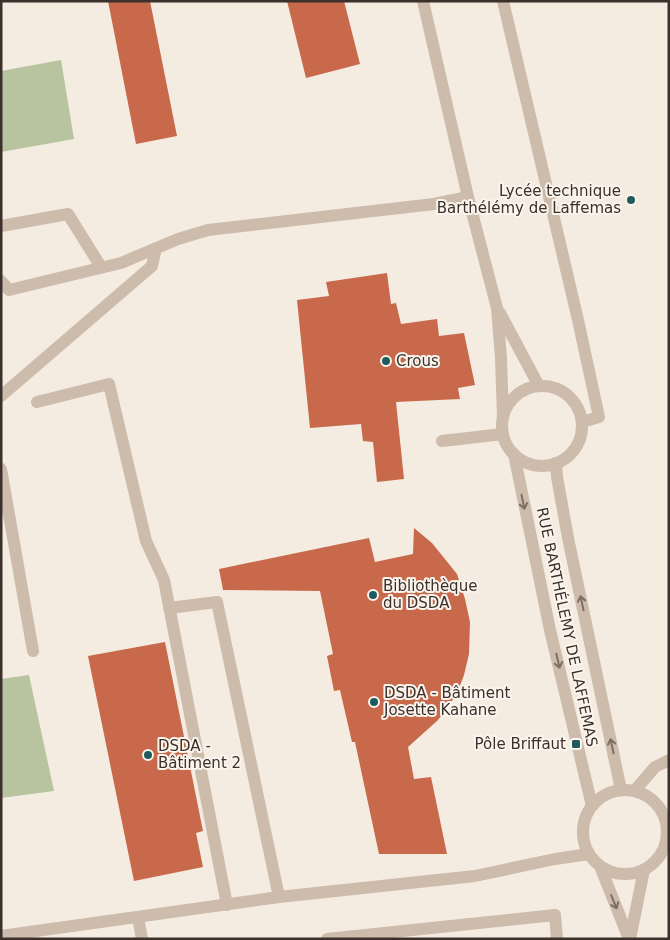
<svg xmlns="http://www.w3.org/2000/svg" width="670" height="940" viewBox="0 0 670 940" font-family="'DejaVu Sans',sans-serif">
  <rect width="100%" height="100%" fill="#f4ebe1"/>
  <path fill="#b8c4a0" d="M 61,60 L 74,139 L 1,152 L 1,71 Z
    M 29,675 L 54,791 L 1,798 L 1,679 Z"/>
  <path fill="#c8694b" d="M 108,1 L 150,1 L 177,136 L 136,144 Z
    M 287,1 L 344,1 L 360,64 L 306,78 Z
    M 387,273 L 391,304 L 396,303 L 401,324 L 437,319 L 439,336 L 464,333 L 475,385 L 458,388 L 460,399 L 396,402 L 404,479 L 377,482 L 373,442 L 363,441 L 361,424 L 310,428 L 297,300 L 329,296 L 326,282 Z
    M 414,528 L 432,543 L 457,574 L 465,599 L 470,622 L 469,654 L 464,675 L 458,691 L 445,712 L 437,721 L 408,747 L 414,779 L 431,777 L 447,854 L 379,854 L 355,742 L 352,742 L 340,690 L 334,691 L 327,656 L 333,654 L 320,591 L 223,590 L 219,569 L 369,538 L 375,562 L 413,554 Z
    M 165,642 L 203,831 L 196,833 L 203,867 L 134,881 L 88,656 Z"/>
  <g fill="none" stroke-linecap="round" stroke-linejoin="round">
    <path stroke="#cdbbac" stroke-width="12" d="M 503,1 L 578,320 L 599,417 L 582,422
      M 1,226 L 68,214 L 101,267
      M 1,281 L 9,290 L 121,263 L 178,239 L 208,230 L 434,204 L 468,197
      M 1,396 L 152,266 L 156,248
      M 37,402 L 109,384 L 146,541 L 164,580 L 227,905
      M 442,441 L 503,434
      M 514,454 L 550,630 L 592,806
      M 556,463 L 557,477 L 568,538 L 621,790
      M 1,469 L 33,651
      M 169,608 L 217,602 L 279,897
      M 635,790 L 655,767 L 669,760
      M 668,834 L 669,833
      M 138,917 L 142,939
      M 1,936 L 279,897 L 475,876 L 555,859 L 589,854
      M 327,939 L 555,915 L 557,939"/>
    <path stroke="#cdbbac" stroke-width="12" d="M 423,1 L 468,197 L 497,308 L 501,358 L 503,417
      M 500,313 L 539,386
      M502 426a40 40 0 1 1 80 0a40 40 0 1 1-80 0Z
      M583 832a42 42 0 1 1 84 0a42 42 0 1 1-84 0Z
      M 600,866 L 629,939
      M 630,939 L 644,870"/>
  </g>
  <defs><path id="oneway-shaft" d="M-6 0H5M1.5-3L5.5 0L1.5 3" fill="none" stroke-width="1.6" stroke-linecap="round" stroke-linejoin="round" transform="scale(1.25)"/></defs>
  <g stroke="#7d6f65">
    <use href="#oneway-shaft" transform="translate(523 502) rotate(78)"/>
    <use href="#oneway-shaft" transform="translate(582 603) rotate(-102)"/>
    <use href="#oneway-shaft" transform="translate(558 661) rotate(77)"/>
    <use href="#oneway-shaft" transform="translate(612 746) rotate(-102)"/>
    <use href="#oneway-shaft" transform="translate(614 902) rotate(68)"/>
  </g>
  <g fill="#1f5a5e" stroke="#fbf5ee" stroke-width="2">
    <circle cx="631" cy="200" r="5"/>
    <circle cx="386" cy="361" r="5"/>
    <circle cx="373" cy="595" r="5"/>
    <circle cx="374" cy="702" r="5"/>
    <rect x="571" y="739" width="10" height="10" rx="2.5"/>
    <circle cx="148" cy="755" r="5"/>
  </g>
  <g text-anchor="middle" stroke-width="4" stroke-linejoin="round" paint-order="stroke">
    <g font-size="15" fill="#3b302b" stroke="#fbf5ee" text-anchor="start">
      <text x="621" y="196" text-anchor="end">Lycée technique<tspan x="621" dy="17">Barthélémy de Laffemas</tspan></text>
      <text x="396" y="366">Crous</text>
      <text x="383" y="591">Bibliothèque<tspan x="383" dy="17">du DSDA</tspan></text>
      <text x="384" y="698">DSDA - Bâtiment<tspan x="384" dy="17">Josette Kahane</tspan></text>
      <text x="566" y="749" text-anchor="end">Pôle Briffaut</text>
      <text x="158" y="751">DSDA -<tspan x="158" dy="17">Bâtiment 2</tspan></text>
    </g>
    <g font-size="15" fill="#3b302b" stroke="#fbf5ee">
      <text transform="translate(567 627) rotate(78)" y="5">RUE BARTHÉLEMY DE LAFFEMAS</text>
    </g>
  </g>
  <rect width="670" height="940" fill="none" stroke="#3b302b" stroke-width="5"/>
</svg>
